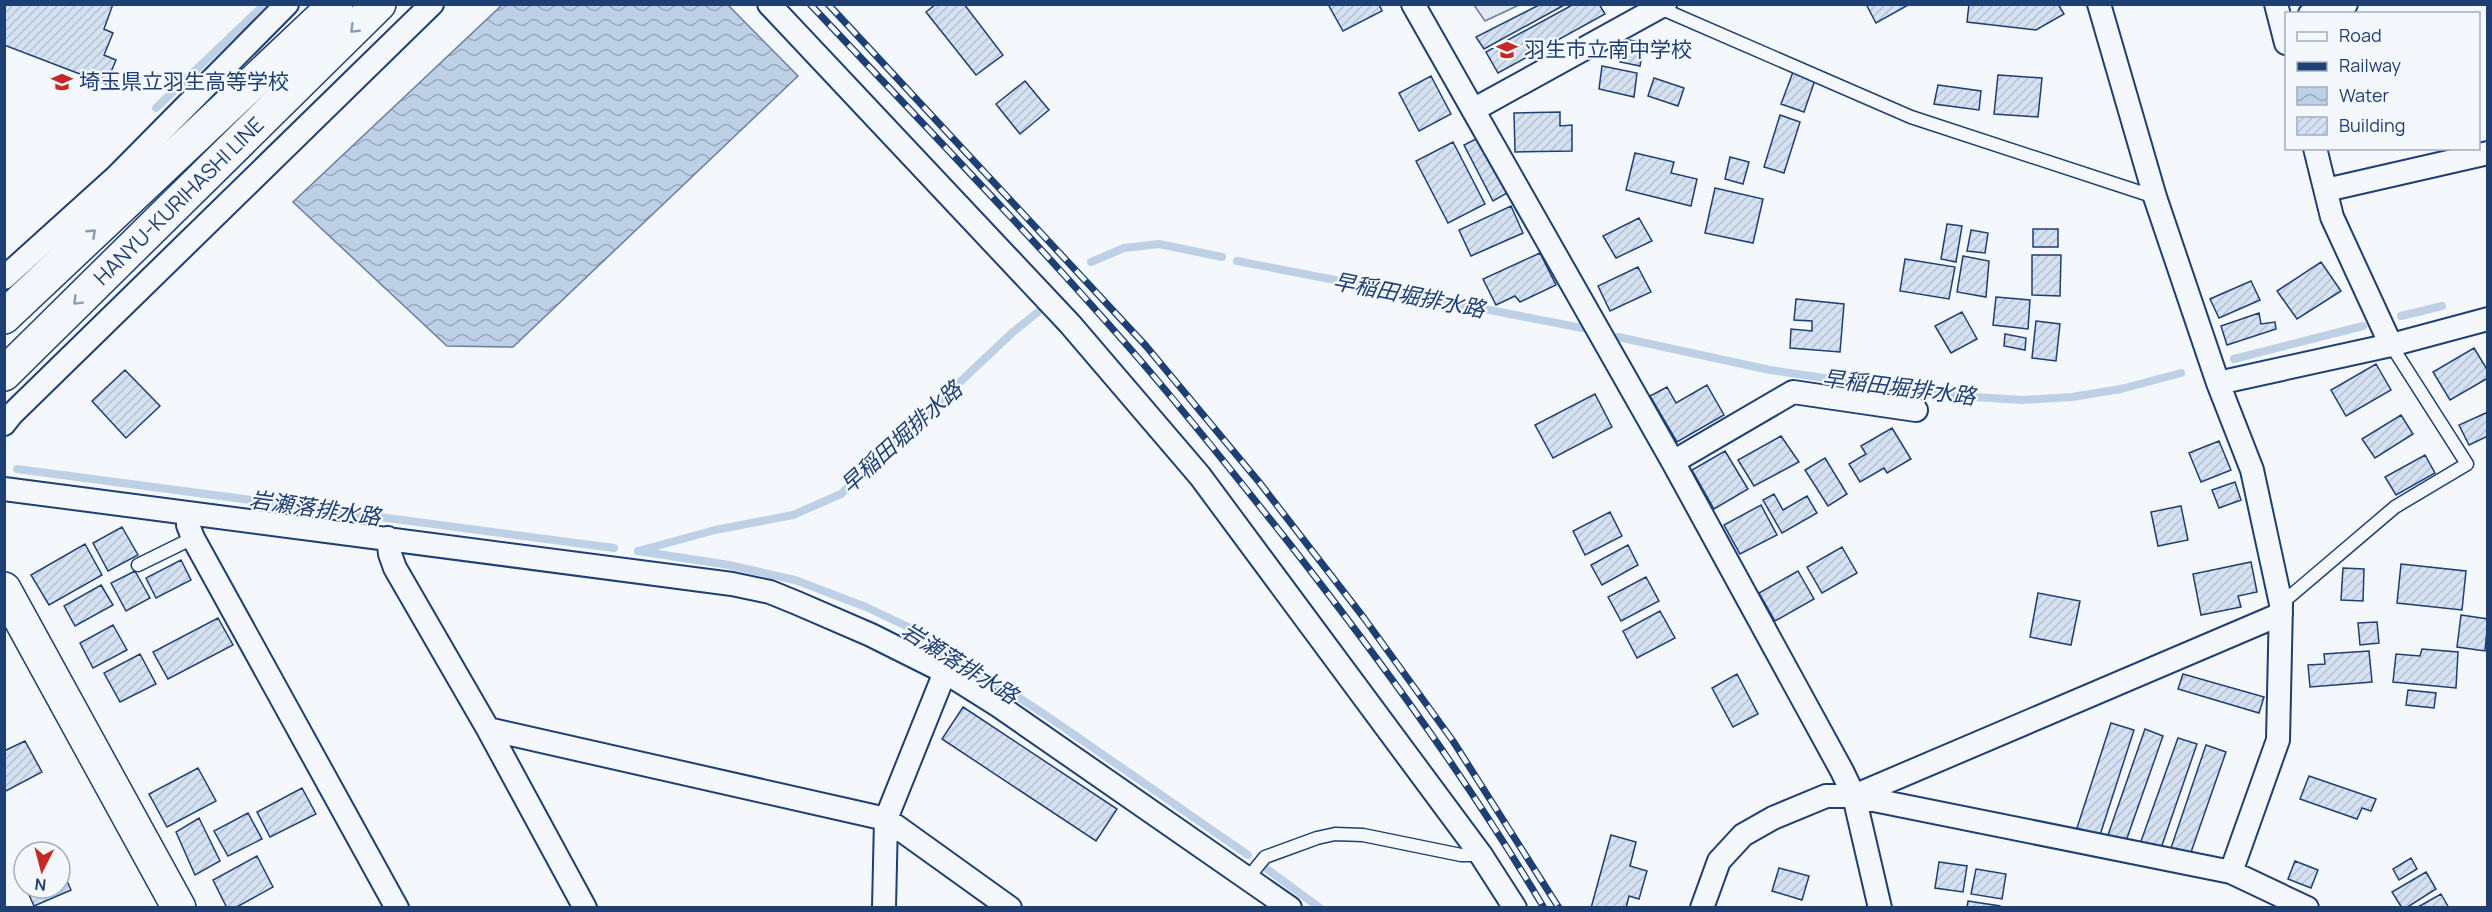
<svg xmlns="http://www.w3.org/2000/svg" width="2492" height="912" viewBox="0 0 2492 912" font-family="Manrope,'Noto Sans JP',sans-serif">
  <defs>
    <pattern id="water-waves" width="16" height="10" patternUnits="userSpaceOnUse" patternTransform="scale(1.5)"><rect width="16" height="10" fill="#bed0e5"/><path d="M0 5q4-4 8 0t8 0" fill="none" stroke="#9aaabe"/></pattern>
    <pattern id="building-hatch" width="6" height="6" patternUnits="userSpaceOnUse" patternTransform="scale(1.5)"><rect width="6" height="6" fill="#d5e0f0"/><path d="M-1 1l2-2M0 6l6-6M5 7l2-2" fill="none" stroke="#b6c1d1"/></pattern>
  </defs>
  <rect width="100%" height="100%" fill="#f4f7fb"/>
  <path fill="#e3e8f0" stroke="#687fa3" stroke-width="1.5" d="M 1474,5 L 1519,5 L 1485,21 Z"/>
  <path fill="url(#water-waves)" stroke="#687fa3" stroke-width="1.5" d="M 502,5 L 728,5 L 798,76 L 513,347 L 447,346 L 293,202 Z"/>
  <g fill="none" stroke-linecap="round" stroke-linejoin="round">
    <path stroke="#bed0e5" stroke-width="8" d="M 156,108 L 265,4
      M 1237,261 L 1582,328
      M 1091,262 L 1124,248 L 1159,244 L 1222,257
      M 2401,316 L 2442,306
      M 1618,337 L 1770,370 L 1941,395 L 2023,400 L 2072,397 L 2121,389 L 2181,373
      M 2234,359 L 2363,326
      M 17,469 L 614,548
      M 642,550 L 715,530 L 793,515 L 841,494 L 1013,332 L 1038,312
      M 638,551 L 729,565 L 795,580 L 866,607 L 921,633 L 1050,718 L 1248,855
      M 1267,869 L 1320,908"/>
  </g>
  <path fill="url(#building-hatch)" stroke="#1d3f73" stroke-width="1.5" d="M 4,4 L 113,4 L 104,29 L 113,33 L 104,55 L 116,60 L 106,84 L 4,45 Z
    M 936,4 L 964,4 L 1003,55 L 976,75 L 926,12 Z
    M 1333,4 L 1379,4 L 1382,11 L 1343,31 L 1329,6 Z
    M 1541,4 L 1566,4 L 1484,49 L 1476,37 Z
    M 1574,4 L 1599,4 L 1605,14 L 1498,73 L 1486,52 Z
    M 1866,4 L 1910,4 L 1876,23 Z
    M 1969,4 L 2058,4 L 2064,14 L 2036,30 L 1967,22 Z
    M 1625,39 L 1644,43 L 1640,66 L 1620,62 Z
    M 1602,66 L 1637,73 L 1634,97 L 1599,89 Z
    M 1793,72 L 1815,80 L 1804,112 L 1781,104 Z
    M 1998,75 L 2042,78 L 2038,117 L 1994,114 Z
    M 1431,76 L 1451,114 L 1419,131 L 1399,93 Z
    M 1654,78 L 1684,88 L 1678,106 L 1648,96 Z
    M 1025,81 L 1049,110 L 1020,134 L 996,104 Z
    M 1938,85 L 1981,91 L 1979,110 L 1934,104 Z
    M 1560,112 L 1560,126 L 1572,125 L 1572,151 L 1515,152 L 1514,113 Z
    M 1780,115 L 1800,122 L 1784,173 L 1764,167 Z
    M 1478,138 L 1507,193 L 1493,201 L 1464,145 Z
    M 1453,142 L 1485,204 L 1448,223 L 1416,161 Z
    M 1635,153 L 1674,162 L 1671,173 L 1697,179 L 1691,206 L 1626,190 Z
    M 1730,157 L 1749,162 L 1743,184 L 1725,179 Z
    M 1715,188 L 1763,199 L 1753,243 L 1705,233 Z
    M 1511,206 L 1523,233 L 1471,256 L 1459,230 Z
    M 1639,218 L 1652,241 L 1616,258 L 1603,236 Z
    M 1947,224 L 1962,226 L 1956,262 L 1941,259 Z
    M 2033,229 L 2058,229 L 2058,247 L 2033,247 Z
    M 1971,230 L 1988,233 L 1985,253 L 1967,251 Z
    M 1540,253 L 1556,285 L 1520,302 L 1515,296 L 1496,305 L 1483,279 Z
    M 2032,255 L 2061,255 L 2060,296 L 2032,295 Z
    M 1963,256 L 1989,261 L 1986,297 L 1957,292 Z
    M 1905,259 L 1955,267 L 1949,299 L 1900,291 Z
    M 2321,262 L 2341,291 L 2297,319 L 2277,291 Z
    M 1638,267 L 1651,292 L 1610,311 L 1598,286 Z
    M 2251,281 L 2260,300 L 2219,318 L 2210,299 Z
    M 1996,297 L 2030,300 L 2028,329 L 1993,325 Z
    M 1796,299 L 1844,304 L 1840,352 L 1790,348 L 1791,329 L 1812,331 L 1812,321 L 1794,320 Z
    M 1962,312 L 1977,339 L 1951,353 L 1935,326 Z
    M 2259,313 L 2261,324 L 2275,322 L 2276,329 L 2227,345 L 2221,326 Z
    M 2036,321 L 2060,324 L 2056,361 L 2032,358 Z
    M 2005,334 L 2026,338 L 2025,350 L 2004,346 Z
    M 2474,348 L 2488,371 L 2488,378 L 2450,400 L 2433,372 Z
    M 2376,364 L 2391,390 L 2346,416 L 2331,390 Z
    M 125,370 L 160,406 L 126,438 L 92,401 Z
    M 1707,385 L 1724,415 L 1677,442 L 1650,396 L 1667,387 L 1676,403 Z
    M 1595,394 L 1612,427 L 1553,458 L 1535,425 Z
    M 2488,412 L 2488,436 L 2469,445 L 2459,425 Z
    M 2401,415 L 2413,434 L 2375,458 L 2362,439 Z
    M 1892,428 L 1911,459 L 1887,473 L 1884,468 L 1860,482 L 1849,464 L 1866,454 L 1861,446 Z
    M 1781,436 L 1799,462 L 1754,486 L 1738,460 Z
    M 2219,441 L 2231,470 L 2201,482 L 2189,453 Z
    M 1725,451 L 1748,489 L 1714,509 L 1692,470 Z
    M 2425,455 L 2435,473 L 2396,495 L 2385,477 Z
    M 1825,458 L 1847,494 L 1828,506 L 1805,470 Z
    M 2235,482 L 2241,500 L 2219,508 L 2212,490 Z
    M 1774,494 L 1783,510 L 1807,496 L 1817,513 L 1782,533 L 1763,500 Z
    M 1761,505 L 1777,535 L 1740,554 L 1724,525 Z
    M 2181,506 L 2188,540 L 2158,546 L 2151,512 Z
    M 1610,512 L 1622,536 L 1585,555 L 1573,531 Z
    M 122,527 L 138,555 L 108,571 L 93,543 Z
    M 85,544 L 102,575 L 49,605 L 31,575 Z
    M 1628,545 L 1638,565 L 1602,585 L 1591,565 Z
    M 1842,547 L 1857,573 L 1822,593 L 1807,567 Z
    M 181,560 L 191,580 L 156,598 L 146,578 Z
    M 2251,562 L 2257,592 L 2238,596 L 2241,607 L 2201,615 L 2193,574 Z
    M 2401,564 L 2466,571 L 2462,610 L 2397,603 Z
    M 2343,568 L 2364,569 L 2363,601 L 2341,600 Z
    M 135,571 L 150,598 L 126,611 L 111,583 Z
    M 1798,571 L 1814,599 L 1775,621 L 1759,593 Z
    M 1646,577 L 1659,601 L 1621,621 L 1608,597 Z
    M 101,585 L 113,605 L 75,626 L 64,606 Z
    M 2038,593 L 2080,601 L 2071,645 L 2030,637 Z
    M 1660,611 L 1675,638 L 1637,658 L 1623,631 Z
    M 2461,615 L 2488,619 L 2485,651 L 2457,647 Z
    M 218,618 L 233,645 L 168,679 L 153,652 Z
    M 2377,622 L 2379,643 L 2360,645 L 2358,623 Z
    M 113,625 L 127,650 L 93,668 L 80,643 Z
    M 2422,649 L 2458,652 L 2456,688 L 2393,682 L 2396,654 L 2420,656 Z
    M 2369,651 L 2372,682 L 2310,687 L 2308,665 L 2325,664 L 2324,654 Z
    M 140,654 L 156,684 L 120,702 L 104,673 Z
    M 1737,674 L 1758,714 L 1733,727 L 1712,688 Z
    M 2183,674 L 2264,697 L 2259,713 L 2178,689 Z
    M 2408,690 L 2436,693 L 2434,708 L 2406,705 Z
    M 963,707 L 1117,809 L 1096,841 L 942,739 Z
    M 2111,723 L 2134,730 L 2100,835 L 2077,828 Z
    M 2145,729 L 2163,736 L 2126,841 L 2108,835 Z
    M 2178,738 L 2197,744 L 2160,851 L 2140,844 Z
    M 25,741 L 42,772 L 4,792 L 4,751 Z
    M 2206,745 L 2226,752 L 2190,855 L 2171,848 Z
    M 198,768 L 216,801 L 167,827 L 149,794 Z
    M 2309,776 L 2376,799 L 2371,811 L 2362,808 L 2357,819 L 2300,799 Z
    M 302,788 L 316,814 L 270,837 L 257,812 Z
    M 248,813 L 262,839 L 228,856 L 214,831 Z
    M 199,818 L 220,861 L 195,875 L 176,832 Z
    M 1611,835 L 1636,842 L 1630,866 L 1647,871 L 1639,899 L 1629,896 L 1626,908 L 1591,908 Z
    M 257,856 L 273,887 L 235,908 L 227,908 L 213,880 Z
    M 2411,858 L 2417,869 L 2399,880 L 2393,869 Z
    M 2295,861 L 2318,870 L 2311,888 L 2288,879 Z
    M 1939,862 L 1967,866 L 1963,892 L 1935,888 Z
    M 60,865 L 71,890 L 34,906 L 26,888 L 60,888 Z
    M 1779,868 L 1809,876 L 1802,900 L 1772,891 Z
    M 1976,869 L 2006,874 L 2002,899 L 1971,894 Z
    M 2426,872 L 2436,889 L 2406,908 L 2402,908 L 2392,892 Z
    M 2441,894 L 2449,908 L 2416,908 Z
    M 1968,901 L 2000,906 L 2000,908 L 1967,908 Z"/>
  <g fill="none" stroke-linecap="round" stroke-linejoin="round">
    <defs>
      <path id="lane" d="M 1660,8 L 1911,117 L 2155,197
        M 138,565 L 193,538
        M 2281,604 L 2395,507 L 2467,464 L 2391,345
        M 1248,878 L 1265,857 L 1317,838 L 1335,834 L 1363,835 L 1461,855 L 1481,855"/>
      <path id="street" d="M 769,4 L 1070,324 L 1200,476 L 1481,855 L 1515,908
        M 1413,4 L 1673,462 L 1842,771 L 1854,796 L 1880,908
        M 2099,4 L 2155,197 L 2218,383 L 2252,470 L 2281,604 L 2278,740 L 2231,872
        M 2276,4 L 2286,43
        M 2310,14 L 2346,4
        M 1473,110 L 1665,4
        M 2315,148 L 2332,217 L 2391,345
        M 2326,190 L 2488,153
        M 4,278 L 116,177 L 287,4
        M 2218,383 L 2391,345 L 2488,319
        M 4,424 L 11,415 L 432,4
        M 1673,462 L 1793,392 L 1916,410
        M 4,489 L 732,584 L 770,592 L 797,603 L 871,635 L 945,672 L 999,706 L 1290,908
        M 188,514 L 188,525 L 193,538 L 397,908
        M 388,538 L 390,554 L 395,568 L 488,729 L 886,819 L 1010,908
        M 488,729 L 585,908
        M 1854,796 L 2281,614
        M 884,908 L 886,819 L 945,672
        M 1702,908 L 1719,861 L 1743,835 L 1773,818 L 1826,796 L 1854,796 L 2231,872 L 2307,908"/>
      <path id="secondary" d="M 4,589 L 179,908"/>
      <g id="primary">
        <path d="M 4,317 L 336,4"/>
        <path id="s1" d="M 4,374 L 379,4"/>
      </g>
    </defs>
    <use href="#lane" stroke="#1d3f73" stroke-width="15"/>
    <use href="#street" stroke="#1d3f73" stroke-width="26"/>
    <use href="#secondary" stroke="#1d3f73" stroke-width="36"/>
    <use href="#primary" stroke="#1d3f73" stroke-width="36"/>
    <use href="#lane" stroke="#f4f7fb" stroke-width="12"/>
    <use href="#street" stroke="#f4f7fb" stroke-width="22"/>
    <use href="#secondary" stroke="#f4f7fb" stroke-width="33"/>
    <use href="#primary" stroke="#f4f7fb" stroke-width="33"/>
    <defs>
      <path id="rail" d="M 810,4 C 918,119 1029,233 1133,352 C 1187,414 1238,479 1289,543 C 1380,660 1468,780 1544,908
        M 828,4 L 1146,346 L 1259,482 L 1364,618 L 1453,741 L 1559,908"/>
    </defs>
    <use href="#rail" stroke="#1d3f73" stroke-width="7"/>
    <use href="#rail" stroke="#f4f7fb" stroke-width="4.5" stroke-dasharray="14" stroke-linecap="butt"/>
  </g>
  <defs><path id="oneway-chevron" d="M-2-3.5L2.5 0L-2 3.5" fill="none" stroke-width="1.6" stroke-linecap="round" stroke-linejoin="round" transform="scale(1.5)"/></defs>
  <g stroke="#889bb7">
    <use href="#oneway-chevron" transform="translate(354 29) rotate(136)"/>
    <use href="#oneway-chevron" transform="translate(92 233) rotate(-43)"/>
    <use href="#oneway-chevron" transform="translate(77 301) rotate(135)"/>
  </g>
  <defs>
    <symbol id="school-bare" viewBox="-9 -9 18 18"><path d="M0-5L7-2L0 1L-7-2ZM-4 1L0 2.5L4 1V4Q0 6-4 4Z" fill="#c62828" stroke="#f4f7fb" stroke-width="2.5" paint-order="stroke"/></symbol>
  </defs>
  <g fill-rule="evenodd">
    <use href="#school-bare" x="1492" y="35" width="30" height="30"/>
    <use href="#school-bare" x="47" y="67" width="30" height="30"/>
  </g>
  <g text-anchor="middle" stroke-width="4.5" stroke-linejoin="round" paint-order="stroke">
    <g font-size="21" fill="#1d3f73" stroke="#f4f7fb" text-anchor="start">
      <text x="1524" y="57">羽生市立南中学校</text>
      <text x="79" y="89">埼玉県立羽生高等学校</text>
    </g>
    <g font-size="21" fill="#1d3f73" stroke="#f4f7fb">
      <text dy="7" stroke="none"><textPath href="#s1" startOffset="246">HANYU-KURIHASHI LINE</textPath></text>
    </g>
    <g font-size="22" font-style="italic" fill="#1d3f73" stroke="#f4f7fb">
      <text transform="translate(1409 295) rotate(11)" y="8">早稲田堀排水路</text>
      <text transform="translate(1899 387) rotate(7)" y="8">早稲田堀排水路</text>
      <text transform="translate(901 437) rotate(-42)" y="8">早稲田堀排水路</text>
      <text transform="translate(315 508) rotate(8)" y="8">岩瀬落排水路</text>
      <text transform="translate(960 663) rotate(32)" y="8">岩瀬落排水路</text>
    </g>
  </g>
  <rect width="2492" height="912" fill="none" stroke="#1d3f73" stroke-width="12"/>
  <rect x="2285" y="12" width="195" height="138" fill="#f4f7fb" stroke="#9eadc5" stroke-width="1.5"/>
  <rect x="2297" y="32" width="30" height="9" fill="#f4f7fb" stroke="#9eadc5" stroke-width="1.5"/>
  <text x="2339" y="42" font-size="18" fill="#1d3f73">Road</text>
  <rect x="2297" y="62" width="30" height="9" fill="#1d3f73" stroke="#9eadc5" stroke-width="1.5"/>
  <text x="2339" y="72" font-size="18" fill="#1d3f73">Railway</text>
  <rect x="2297" y="87" width="30" height="18" fill="url(#water-waves)" stroke="#9eadc5" stroke-width="1.5"/>
  <text x="2339" y="102" font-size="18" fill="#1d3f73">Water</text>
  <rect x="2297" y="117" width="30" height="18" fill="url(#building-hatch)" stroke="#9eadc5" stroke-width="1.5"/>
  <text x="2339" y="132" font-size="18" fill="#1d3f73">Building</text>
  <g transform="translate(42 870) rotate(186)"><circle r="28" fill="#f4f7fb" stroke="#9eadc5" stroke-width="1.5"/>
  <path d="M0-4.5L10 22L0 15L-10 22Z" fill="#c62828"/>
  <text y="-9" font-size="16" font-weight="bold" text-anchor="middle" fill="#1d3f73">N</text>
  </g>
</svg>
